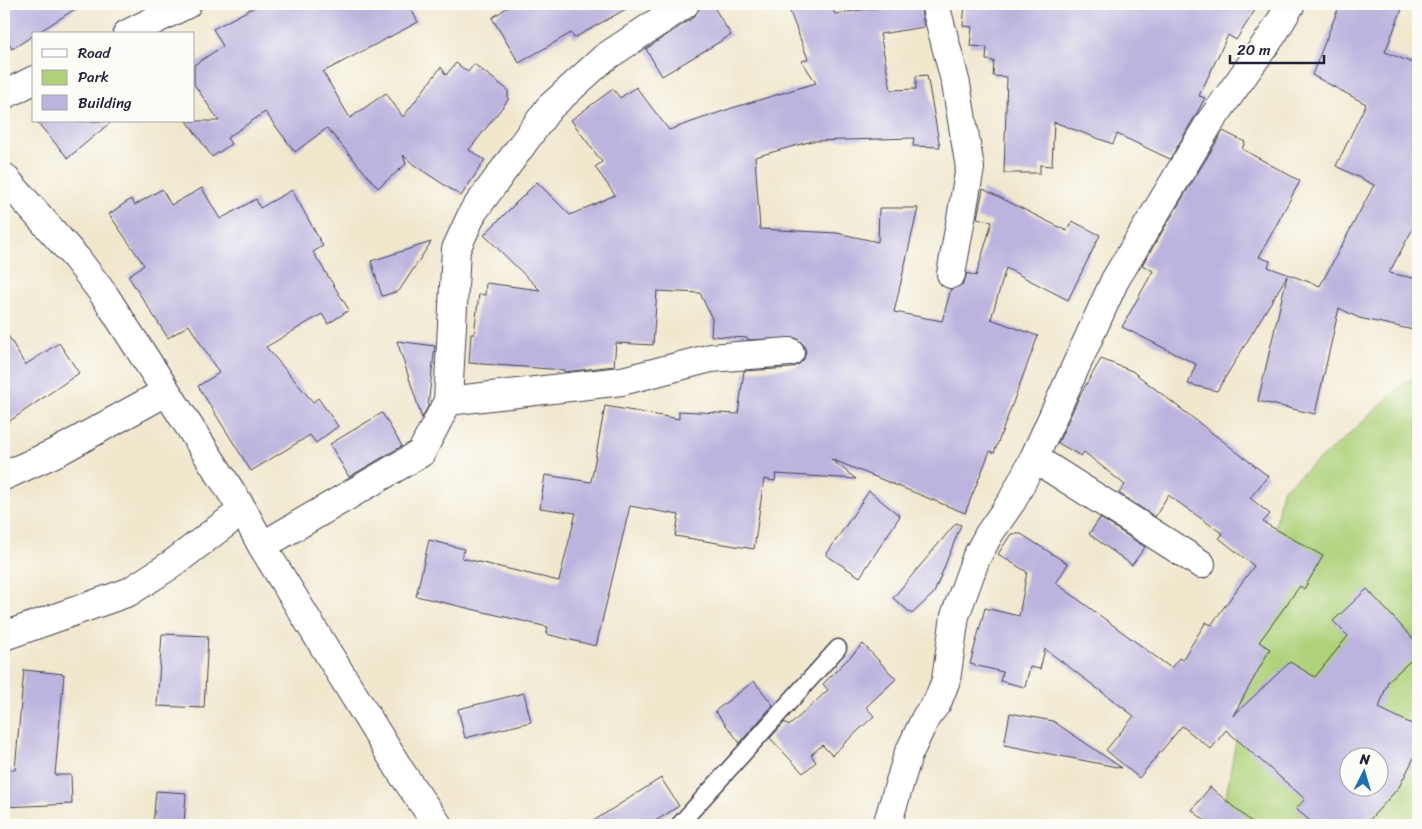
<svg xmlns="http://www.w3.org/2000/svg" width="1422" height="829" viewBox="0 0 1422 829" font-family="Sriracha,sans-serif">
  <rect width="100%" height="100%" fill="#fdfcf7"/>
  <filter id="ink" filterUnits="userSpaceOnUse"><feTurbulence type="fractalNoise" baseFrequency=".02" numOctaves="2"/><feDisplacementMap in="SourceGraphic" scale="10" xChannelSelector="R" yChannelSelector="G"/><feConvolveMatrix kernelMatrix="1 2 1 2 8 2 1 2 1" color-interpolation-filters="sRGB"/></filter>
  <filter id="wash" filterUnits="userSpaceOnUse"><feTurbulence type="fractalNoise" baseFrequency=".0096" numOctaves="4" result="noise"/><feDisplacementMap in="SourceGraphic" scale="20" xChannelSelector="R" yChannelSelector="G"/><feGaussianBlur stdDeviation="1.12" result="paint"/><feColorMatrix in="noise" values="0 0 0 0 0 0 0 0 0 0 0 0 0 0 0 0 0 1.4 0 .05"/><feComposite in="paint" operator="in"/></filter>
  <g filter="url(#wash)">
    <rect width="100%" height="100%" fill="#f0e7cd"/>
    <path fill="#aed179" stroke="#687a5a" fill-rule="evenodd" d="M 1418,375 L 1418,825 L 1173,825 L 1223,812 L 1282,490 L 1344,439 L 1402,385 ZM 1350,756 L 1380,756 L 1380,786 L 1350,786 Z"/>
    <g id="blocks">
      <path fill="#bcb4de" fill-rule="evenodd" d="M 4,4 L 83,4 L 12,49 L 4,35 Z
        M 260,4 L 408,4 L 418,22 L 323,72 L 350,118 L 386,93 L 403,117 L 441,67 L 446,75 L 456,63 L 468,72 L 474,64 L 508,90 L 508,100 L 469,150 L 485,160 L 461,196 L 414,165 L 403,155 L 406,164 L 378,188 L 327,128 L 295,152 L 265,112 L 227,138 L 231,144 L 212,157 L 187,121 L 219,121 L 194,84 L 194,65 L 223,46 L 213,29 Z
        M 512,4 L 635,4 L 574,38 L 571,33 L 519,63 L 492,18 Z
        M 709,4 L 712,4 L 731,35 L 662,76 L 646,49 L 694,17 L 699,9 Z
        M 787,4 L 831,4 L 835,14 L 900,4 L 920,4 L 924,27 L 880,34 L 891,90 L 916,89 L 916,76 L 927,75 L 940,147 L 913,146 L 914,138 L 812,141 L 755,157 L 760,229 L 837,233 L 878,242 L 879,208 L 918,208 L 894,312 L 942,321 L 951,289 L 963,284 L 967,273 L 976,276 L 992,222 L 977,218 L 983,189 L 1067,231 L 1072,221 L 1100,235 L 1068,300 L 1006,268 L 991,319 L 1038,336 L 994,453 L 990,451 L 965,513 L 831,459 L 856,479 L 776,474 L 775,481 L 764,479 L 754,549 L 675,536 L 679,515 L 630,506 L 596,646 L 546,634 L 548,627 L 416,596 L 429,540 L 464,549 L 462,558 L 559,581 L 576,513 L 540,508 L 545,475 L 591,482 L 605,406 L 679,419 L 679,411 L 738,414 L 744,371 L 791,368 L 798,365 L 804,359 L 806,351 L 803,344 L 796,338 L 748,340 L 748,338 L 711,336 L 712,319 L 700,293 L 657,291 L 653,345 L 616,343 L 614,366 L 564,372 L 564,370 L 469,363 L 471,334 L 474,334 L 479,294 L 485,295 L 486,283 L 540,290 L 484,235 L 537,182 L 570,215 L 615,195 L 595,167 L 602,162 L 571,120 L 613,89 L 620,98 L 636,87 L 669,130 L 732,108 L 816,83 L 802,61 L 808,59 Z
        M 965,4 L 1259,4 L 1236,40 L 1228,35 L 1199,96 L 1205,98 L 1198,111 L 1170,159 L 1117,134 L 1113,144 L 1054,122 L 1052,166 L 1040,165 L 1040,173 L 1004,173 L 1007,77 L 993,76 L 994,61 L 986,60 L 987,47 L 970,46 L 972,27 L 963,26 Z
        M 1340,4 L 1404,4 L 1385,52 L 1418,65 L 1418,219 L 1389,273 L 1418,279 L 1418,331 L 1359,318 L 1339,308 L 1315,414 L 1258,401 L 1287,276 L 1217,391 L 1188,384 L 1196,364 L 1122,327 L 1153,271 L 1142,265 L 1223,131 L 1245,142 L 1242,149 L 1300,181 L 1259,257 L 1270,261 L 1268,267 L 1320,286 L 1374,185 L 1336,166 L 1366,104 L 1312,75 Z
        M 36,121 L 112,121 L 68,158 Z
        M 202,188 L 220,219 L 256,199 L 260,208 L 292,190 L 323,246 L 313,252 L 349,310 L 328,324 L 322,314 L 266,347 L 313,402 L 318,398 L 338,426 L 316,443 L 310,435 L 251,471 L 198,386 L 219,373 L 189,325 L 168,338 L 128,276 L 144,265 L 109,214 L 131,199 L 135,205 L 162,189 L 171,205 Z
        M 431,242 L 399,291 L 382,296 L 371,261 Z
        M 4,328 L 25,365 L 59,343 L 79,373 L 4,425 Z
        M 397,341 L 435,346 L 428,406 L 422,418 Z
        M 1101,359 L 1132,371 L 1268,476 L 1250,498 L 1270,514 L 1263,522 L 1323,556 L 1304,589 L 1300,586 L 1259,642 L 1270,649 L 1233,716 L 1290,662 L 1315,677 L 1348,636 L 1333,621 L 1367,589 L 1418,644 L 1418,654 L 1388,681 L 1379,708 L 1418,727 L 1418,750 L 1399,787 L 1365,825 L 1315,825 L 1296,809 L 1305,799 L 1226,730 L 1211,749 L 1182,726 L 1139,778 L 1106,750 L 1134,716 L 1045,649 L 1040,669 L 1030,667 L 1025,687 L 1000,681 L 1003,672 L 970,664 L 985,608 L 1019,616 L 1027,572 L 998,554 L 1011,534 L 1021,534 L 1068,564 L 1056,583 L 1171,668 L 1179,658 L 1182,660 L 1206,622 L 1211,625 L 1254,566 L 1219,538 L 1223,534 L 1168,495 L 1155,517 L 1119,493 L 1125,485 L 1084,452 L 1081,456 L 1058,443 L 1080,395 ZM 1350,756 L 1380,756 L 1380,786 L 1350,786 Z
        M 382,413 L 402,446 L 349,477 L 330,444 Z
        M 869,491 L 900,516 L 860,577 L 826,555 Z
        M 1100,518 L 1145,547 L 1132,565 L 1089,534 Z
        M 956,523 L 961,525 L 934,593 L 912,614 L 893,598 Z
        M 162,634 L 208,636 L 204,708 L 157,706 Z
        M 863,644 L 896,679 L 866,707 L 874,716 L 832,755 L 822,745 L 811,755 L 816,762 L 803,773 L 770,738 L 785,722 L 789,726 L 828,690 L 823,684 Z
        M 24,670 L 64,674 L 55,775 L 71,775 L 72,804 L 4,807 L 4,769 L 15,770 Z
        M 754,681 L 773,705 L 740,743 L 715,711 Z
        M 524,693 L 531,722 L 465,738 L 458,709 Z
        M 1010,713 L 1053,721 L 1122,768 L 1004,745 Z
        M 661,778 L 679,806 L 649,825 L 587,825 Z
        M 1210,787 L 1255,825 L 1210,825 L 1192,810 Z
        M 156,791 L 186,793 L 184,825 L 153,825 Z"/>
    </g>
  </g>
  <g filter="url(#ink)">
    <use href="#blocks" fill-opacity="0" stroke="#414051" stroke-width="1"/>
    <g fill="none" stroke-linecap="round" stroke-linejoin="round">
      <defs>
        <path id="lane" d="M 679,825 L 838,648"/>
        <path id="street" d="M 935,4 L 956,84 L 970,168 L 951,274
          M 127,34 L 187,4
          M 4,95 L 34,80
          M 4,177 L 77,259 L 105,296 L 243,510 L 262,546 L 403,775 L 438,825
          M 448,401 L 622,381 L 711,358 L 790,352
          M 1034,458 L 1201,564
          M 4,476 L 59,451 L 166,392
          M 262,546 L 421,453 L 448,401 L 456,249 L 473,212 L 549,108 L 604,58 L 685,4
          M 4,636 L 129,592 L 172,564 L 243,510
          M 887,825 L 908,755 L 926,717 L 937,703 L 946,680 L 955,616 L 976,558 L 989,534 L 1012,501 L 1034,458 L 1115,280 L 1210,122 L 1273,34 L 1291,4"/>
      </defs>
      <use href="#lane" stroke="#414051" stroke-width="19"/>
      <use href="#street" stroke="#414051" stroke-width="30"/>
      <use href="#lane" stroke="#fff" stroke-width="16"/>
      <use href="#street" stroke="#fff" stroke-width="28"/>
    </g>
  </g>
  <rect width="1422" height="829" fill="none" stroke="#fdfcf7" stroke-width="20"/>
  <rect x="32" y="32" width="162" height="90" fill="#fdfcf7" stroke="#a5a5ac"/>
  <rect x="42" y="49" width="25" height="8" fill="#ffffff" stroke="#a5a5ac"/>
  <text x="78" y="58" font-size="15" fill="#22223b">Road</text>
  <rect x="42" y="70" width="25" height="15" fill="#aed179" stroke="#a5a5ac"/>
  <text x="78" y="82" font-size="15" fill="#22223b">Park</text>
  <rect x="42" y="95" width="25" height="15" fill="#bcb4de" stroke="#a5a5ac"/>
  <text x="78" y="108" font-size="15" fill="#22223b">Building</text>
  <g transform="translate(1364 772) rotate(5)"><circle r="24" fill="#fdfcf7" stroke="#a5a5ac"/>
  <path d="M0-4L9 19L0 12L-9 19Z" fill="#1f6fb2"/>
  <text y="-8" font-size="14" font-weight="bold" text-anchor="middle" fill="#22223b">N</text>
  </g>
  <path d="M1230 55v8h94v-8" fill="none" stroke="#22223b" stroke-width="2.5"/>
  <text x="1237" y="55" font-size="15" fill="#22223b" stroke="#fdfcf7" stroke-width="4" paint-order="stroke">20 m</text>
</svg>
